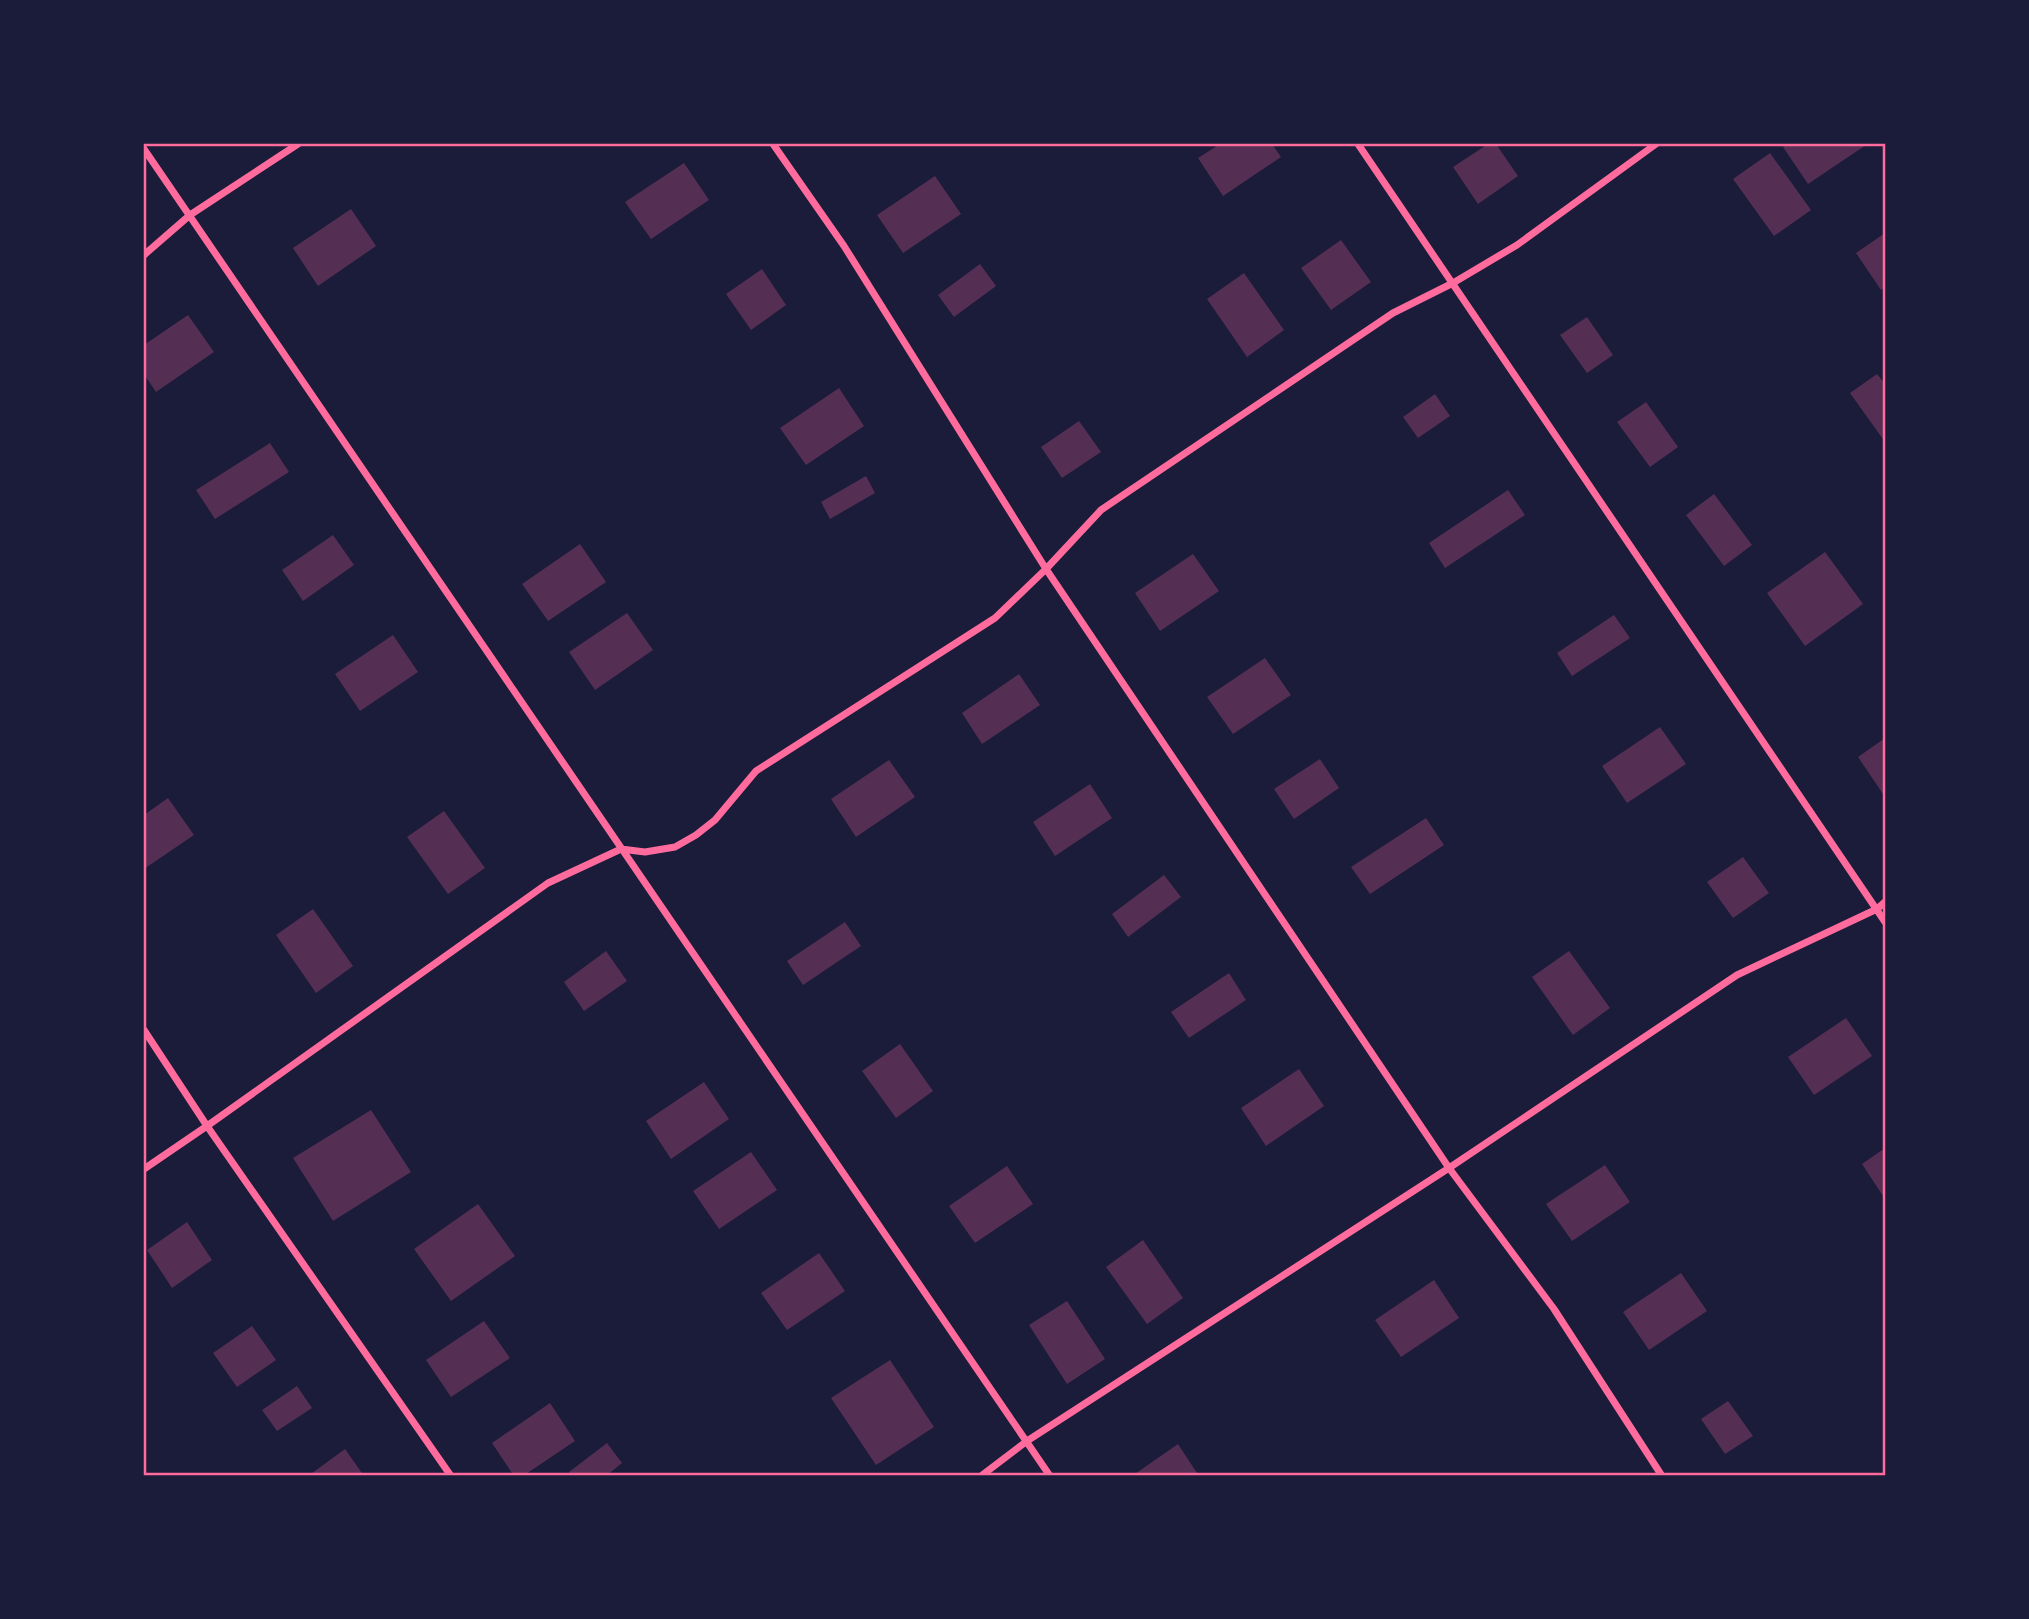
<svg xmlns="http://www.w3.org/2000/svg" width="2029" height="1619" viewBox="0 0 2029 1619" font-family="'Source Sans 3',sans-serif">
  <rect width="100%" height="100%" fill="#1b1b3a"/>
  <path fill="#542f53" d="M 1220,144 L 1272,144 L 1281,157 L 1223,196 L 1198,158 Z
    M 1488,144 L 1496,144 L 1518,176 L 1478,204 L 1453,167 Z
    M 1788,144 L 1865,144 L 1866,145 L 1808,184 L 1783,147 Z
    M 1770,153 L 1811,210 L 1774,236 L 1733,179 Z
    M 684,163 L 709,200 L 651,239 L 625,202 Z
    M 935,176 L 961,214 L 903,253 L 877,215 Z
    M 351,209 L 376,246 L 318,286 L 293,248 Z
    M 1885,233 L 1885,287 L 1881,290 L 1856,253 Z
    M 1341,240 L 1371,282 L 1331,310 L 1301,268 Z
    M 980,264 L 996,286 L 954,317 L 938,295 Z
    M 762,269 L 786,305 L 751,330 L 726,294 Z
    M 1244,273 L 1284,330 L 1247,357 L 1207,299 Z
    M 188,315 L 214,352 L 156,392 L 144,374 L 144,345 Z
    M 1587,317 L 1613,355 L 1587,373 L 1560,335 Z
    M 1877,374 L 1885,384 L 1885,442 L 1850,393 Z
    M 839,388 L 864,426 L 806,465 L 780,428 Z
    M 1435,394 L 1450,416 L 1418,438 L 1403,417 Z
    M 1646,402 L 1678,447 L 1650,467 L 1617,422 Z
    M 1079,421 L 1101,452 L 1062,478 L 1041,447 Z
    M 270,443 L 289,472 L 215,519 L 196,490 Z
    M 866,476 L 875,493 L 830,519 L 821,502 Z
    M 1508,490 L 1525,515 L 1445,568 L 1429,543 Z
    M 1714,494 L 1752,545 L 1724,566 L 1686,515 Z
    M 333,535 L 354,565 L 303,601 L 282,570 Z
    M 580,544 L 606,582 L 548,621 L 522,584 Z
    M 1825,552 L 1863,604 L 1805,646 L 1767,593 Z
    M 1193,554 L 1219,591 L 1160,631 L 1135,593 Z
    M 627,613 L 653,650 L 595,690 L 569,652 Z
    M 1614,615 L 1630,638 L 1572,676 L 1557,653 Z
    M 393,635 L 418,672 L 360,711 L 335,674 Z
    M 1265,658 L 1291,695 L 1233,734 L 1207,697 Z
    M 1019,674 L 1040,705 L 982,744 L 962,713 Z
    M 1660,727 L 1686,764 L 1627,803 L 1602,766 Z
    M 1885,738 L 1885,797 L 1858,757 Z
    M 1320,759 L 1339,788 L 1294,819 L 1274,789 Z
    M 889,760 L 915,797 L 856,837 L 831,799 Z
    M 1090,784 L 1112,818 L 1055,856 L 1033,822 Z
    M 168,798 L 194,835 L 144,869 L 144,815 Z
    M 444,811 L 485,868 L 448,894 L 407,837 Z
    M 1426,818 L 1444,845 L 1370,894 L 1351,867 Z
    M 1743,857 L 1769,893 L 1733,918 L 1707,882 Z
    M 1164,875 L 1181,897 L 1128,937 L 1112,914 Z
    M 313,909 L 353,966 L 316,993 L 276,935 Z
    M 845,922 L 861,946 L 803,985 L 787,961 Z
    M 606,951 L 627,981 L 584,1011 L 564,982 Z
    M 1569,951 L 1610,1008 L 1573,1035 L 1532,977 Z
    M 1229,973 L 1246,1000 L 1189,1038 L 1171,1012 Z
    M 1846,1018 L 1872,1056 L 1814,1095 L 1788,1057 Z
    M 900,1044 L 933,1091 L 896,1118 L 862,1071 Z
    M 1299,1069 L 1324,1106 L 1266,1146 L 1241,1108 Z
    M 704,1082 L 729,1119 L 671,1159 L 646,1121 Z
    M 371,1110 L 411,1172 L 333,1221 L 293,1158 Z
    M 1885,1148 L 1885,1199 L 1862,1164 Z
    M 751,1152 L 777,1190 L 719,1229 L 693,1191 Z
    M 1605,1165 L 1630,1202 L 1572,1241 L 1546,1204 Z
    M 1007,1166 L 1033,1204 L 975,1243 L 949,1206 Z
    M 478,1204 L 515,1256 L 451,1301 L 414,1249 Z
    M 187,1222 L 212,1260 L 172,1288 L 147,1250 Z
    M 1143,1240 L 1183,1298 L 1147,1324 L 1106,1267 Z
    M 819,1253 L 845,1291 L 787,1330 L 761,1293 Z
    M 1681,1273 L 1707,1311 L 1649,1350 L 1623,1312 Z
    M 1434,1280 L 1459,1318 L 1401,1357 L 1375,1320 Z
    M 1067,1301 L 1105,1359 L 1067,1384 L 1029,1325 Z
    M 484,1321 L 510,1358 L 451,1397 L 426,1360 Z
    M 252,1326 L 276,1360 L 237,1387 L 213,1353 Z
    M 890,1360 L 934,1427 L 876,1465 L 831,1398 Z
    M 297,1386 L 312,1408 L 277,1431 L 262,1410 Z
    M 1728,1401 L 1753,1436 L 1725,1454 L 1701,1419 Z
    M 550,1403 L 575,1441 L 523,1476 L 514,1476 L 492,1443 Z
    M 607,1443 L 622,1463 L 606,1476 L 572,1476 L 569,1472 Z
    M 1178,1444 L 1199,1476 L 1132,1476 Z
    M 345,1449 L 364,1476 L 308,1476 Z"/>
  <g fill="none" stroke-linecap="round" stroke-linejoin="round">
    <path stroke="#ff6b9d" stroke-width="7" d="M 773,144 L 844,246 L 1046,569 L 1449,1168 L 1554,1309 L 1662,1476
      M 1358,144 L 1885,922
      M 144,149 L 1050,1476
      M 144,255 L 190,215 L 298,144
      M 144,1030 L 207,1126 L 451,1476
      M 144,1169 L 207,1126 L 548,883 L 621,849 L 645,852 L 675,847 L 696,835 L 715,820 L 756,771 L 995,618 L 1046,569 L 1101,510 L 1393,313 L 1453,283 L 1517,245 L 1656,144
      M 981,1476 L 1027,1441 L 1449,1168 L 1737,975 L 1877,909 L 1885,902"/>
  </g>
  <rect width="2029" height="1619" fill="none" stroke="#1b1b3a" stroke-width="290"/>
  <rect x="145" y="145" width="1739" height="1329" fill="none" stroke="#ff6b9d" stroke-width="2.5"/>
</svg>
